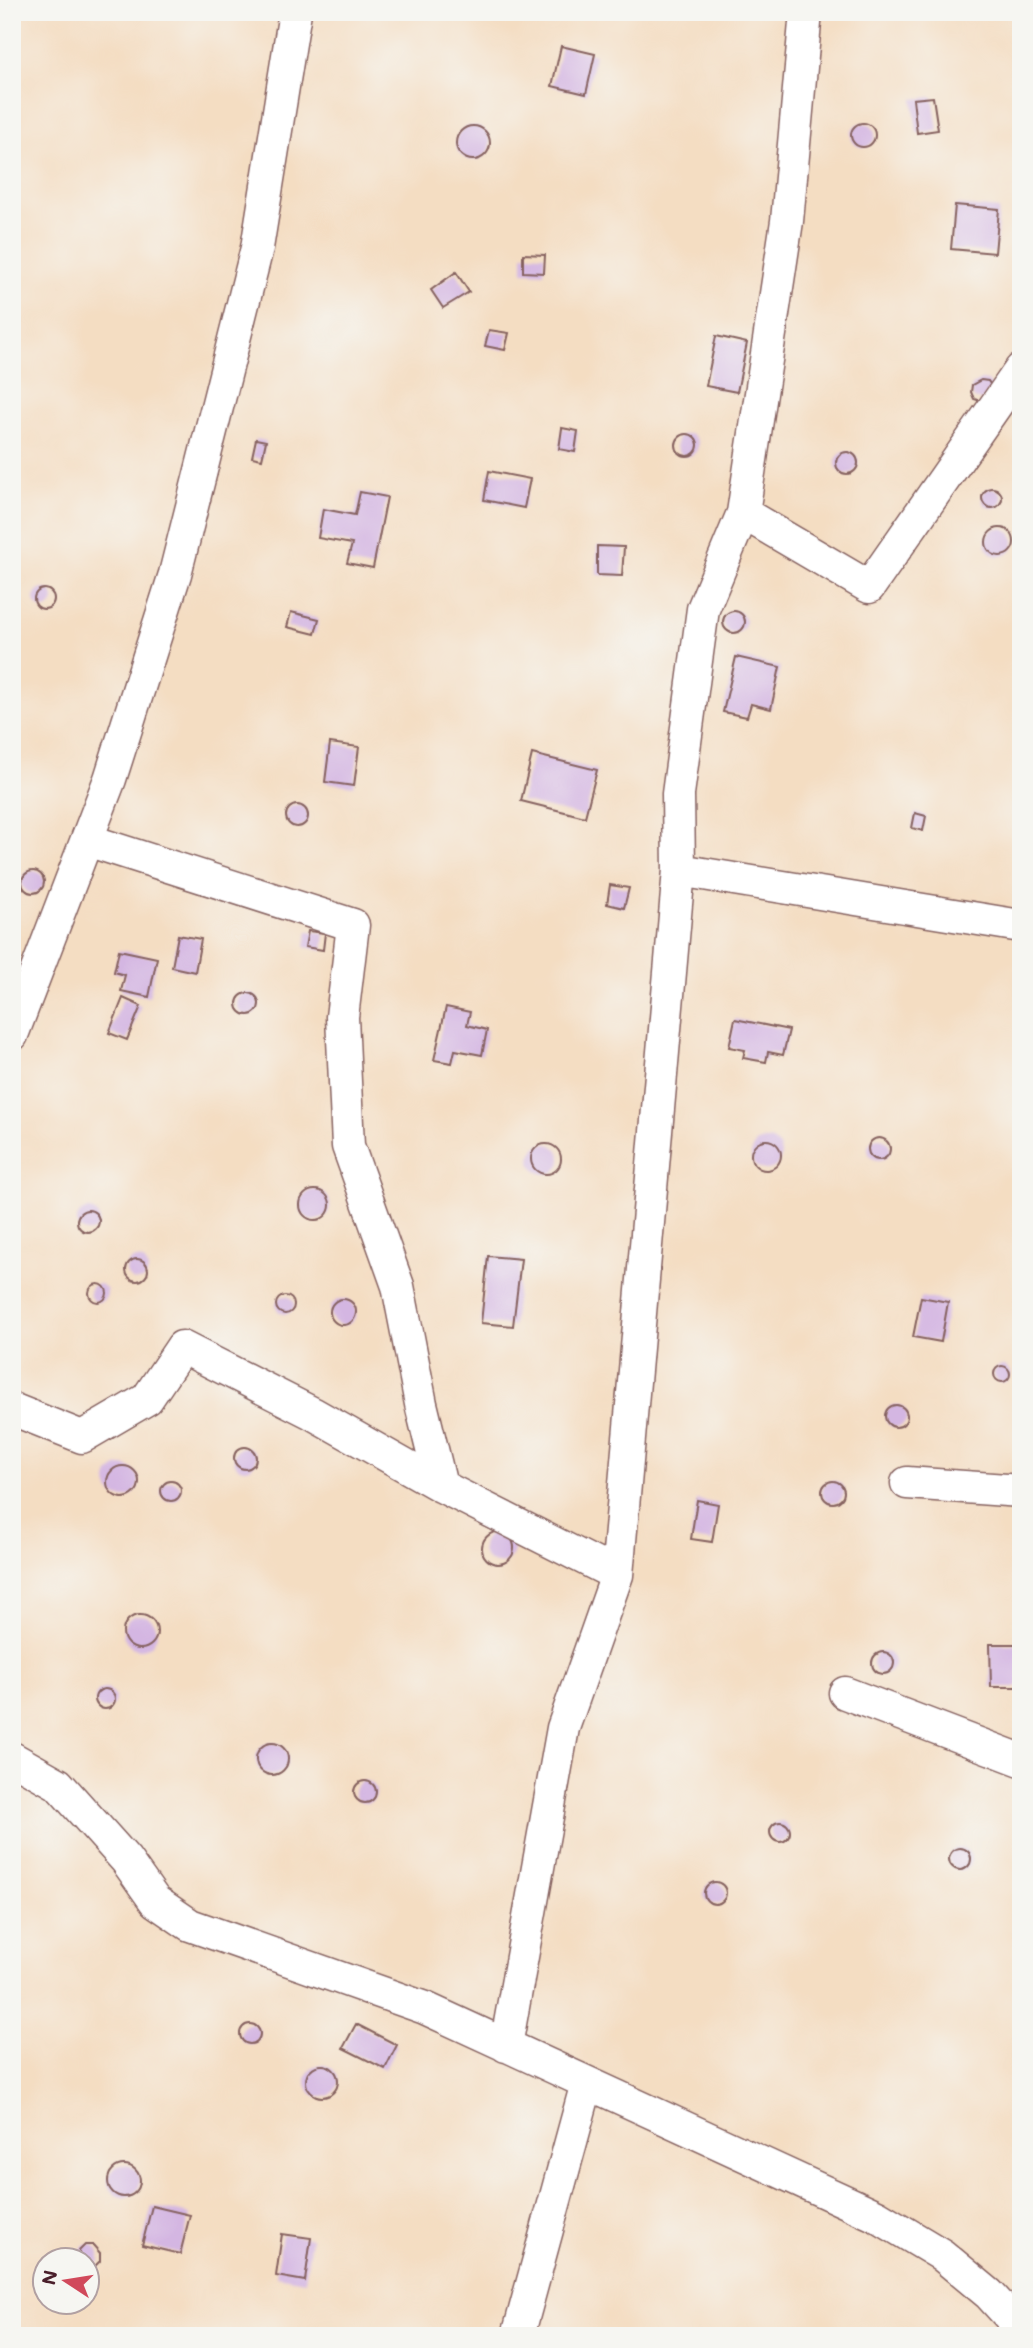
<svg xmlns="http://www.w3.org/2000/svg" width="1033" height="2348" viewBox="0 0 1033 2348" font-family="Mali,sans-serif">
  <rect width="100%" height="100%" fill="#f6f6f2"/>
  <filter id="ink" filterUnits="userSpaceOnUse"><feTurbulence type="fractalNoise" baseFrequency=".0143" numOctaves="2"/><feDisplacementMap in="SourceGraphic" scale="14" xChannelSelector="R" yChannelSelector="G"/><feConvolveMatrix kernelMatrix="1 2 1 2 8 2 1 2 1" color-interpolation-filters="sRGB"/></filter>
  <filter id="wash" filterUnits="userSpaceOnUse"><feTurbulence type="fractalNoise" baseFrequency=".00686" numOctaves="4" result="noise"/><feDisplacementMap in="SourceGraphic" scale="28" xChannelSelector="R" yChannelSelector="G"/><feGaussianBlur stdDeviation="1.57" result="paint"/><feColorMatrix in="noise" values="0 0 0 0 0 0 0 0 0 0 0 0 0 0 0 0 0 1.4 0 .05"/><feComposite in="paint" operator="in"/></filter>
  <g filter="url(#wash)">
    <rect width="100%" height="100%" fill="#f4ddc2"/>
    <g id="blocks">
      <path fill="#d4b6e2" d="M 561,46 L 595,54 L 586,94 L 552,86 Z
        M 933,97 L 938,130 L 917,133 L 913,99 Z
        M851 135a12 12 0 1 1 24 0a12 12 0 1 1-24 0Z
        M456 143a17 17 0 1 1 34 0a17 17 0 1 1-34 0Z
        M 955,205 L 999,209 L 995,253 L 951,249 Z
        M 523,254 L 545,255 L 544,273 L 523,272 Z
        M 456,272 L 469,292 L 443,308 L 431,290 Z
        M 489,330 L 509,333 L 505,350 L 485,346 Z
        M 716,336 L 747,343 L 737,392 L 706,386 Z
        M 981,380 L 988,381 L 992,387 L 981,401 L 974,399 L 971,392 L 972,385 Z
        M 562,428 L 578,431 L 575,452 L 559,449 Z
        M676 445a11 11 0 1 1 22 0a11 11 0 1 1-22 0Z
        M 256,439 L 266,441 L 262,459 L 252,457 Z
        M836 463a11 11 0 1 1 22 0a11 11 0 1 1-22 0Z
        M 489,471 L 530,479 L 524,508 L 484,500 Z
        M982 498a10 10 0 1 1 20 0a10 10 0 1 1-20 0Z
        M 360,492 L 387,497 L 373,568 L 347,563 L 352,544 L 318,538 L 323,509 L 355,515 Z
        M986 542a14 14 0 1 1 28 0a14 14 0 1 1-28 0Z
        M 597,546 L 624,547 L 622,576 L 597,575 Z
        M34 599a10 10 0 1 1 20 0a10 10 0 1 1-20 0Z
        M723 622a11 11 0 1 1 22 0a11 11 0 1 1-22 0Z
        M 291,612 L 319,619 L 315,634 L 287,627 Z
        M 736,657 L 780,667 L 771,709 L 751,704 L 747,717 L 723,712 Z
        M 330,743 L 359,747 L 354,786 L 325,782 Z
        M 532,754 L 597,770 L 585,817 L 521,801 Z
        M286 816a11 11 0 1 1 22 0a11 11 0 1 1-22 0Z
        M 915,813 L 926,816 L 923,831 L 912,828 Z
        M22 882a11 11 0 1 1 22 0a11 11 0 1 1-22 0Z
        M 610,885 L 629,888 L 624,908 L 607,904 Z
        M 308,931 L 325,933 L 323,950 L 305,947 Z
        M 178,935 L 201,939 L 195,972 L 172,967 Z
        M 119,950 L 157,958 L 149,997 L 121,991 L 125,975 L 114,972 Z
        M237 1004a11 11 0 1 1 22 0a11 11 0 1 1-22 0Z
        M 123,998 L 141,1006 L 127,1040 L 109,1033 Z
        M 446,1007 L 470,1012 L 467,1025 L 487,1030 L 482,1055 L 455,1050 L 452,1063 L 434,1060 Z
        M 735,1019 L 789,1030 L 783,1055 L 768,1052 L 766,1062 L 743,1058 L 745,1050 L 729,1047 Z
        M868 1149a11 11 0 1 1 22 0a11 11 0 1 1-22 0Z
        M751 1155a15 15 0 1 1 30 0a15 15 0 1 1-30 0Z
        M531 1159a15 15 0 1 1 30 0a15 15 0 1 1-30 0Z
        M300 1205a15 15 0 1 1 30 0a15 15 0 1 1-30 0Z
        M77 1221a11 11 0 1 1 22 0a11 11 0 1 1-22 0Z
        M 488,1256 L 521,1259 L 513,1326 L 481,1323 Z
        M126 1270a11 11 0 1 1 22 0a11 11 0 1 1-22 0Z
        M89 1293a9 9 0 1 1 18 0a9 9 0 1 1-18 0Z
        M276 1305a9 9 0 1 1 18 0a9 9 0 1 1-18 0Z
        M 921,1297 L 948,1302 L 941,1342 L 913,1337 Z
        M330 1312a13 13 0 1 1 26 0a13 13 0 1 1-26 0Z
        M994 1374a8 8 0 1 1 16 0a8 8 0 1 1-16 0Z
        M885 1416a11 11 0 1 1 22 0a11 11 0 1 1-22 0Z
        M234 1458a11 11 0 1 1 22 0a11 11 0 1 1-22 0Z
        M107 1482a16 16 0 1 1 32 0a16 16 0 1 1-32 0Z
        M161 1491a10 10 0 1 1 20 0a10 10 0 1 1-20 0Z
        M822 1492a11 11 0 1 1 22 0a11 11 0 1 1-22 0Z
        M 697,1500 L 718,1504 L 712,1542 L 691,1539 Z
        M482 1548a16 16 0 1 1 32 0a16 16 0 1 1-32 0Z
        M123 1632a17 17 0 1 1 34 0a17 17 0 1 1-34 0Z
        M 990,1644 L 1018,1644 L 1019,1687 L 991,1687 Z
        M872 1663a11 11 0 1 1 22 0a11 11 0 1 1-22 0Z
        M95 1699a10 10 0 1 1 20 0a10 10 0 1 1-20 0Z
        M256 1759a16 16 0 1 1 32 0a16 16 0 1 1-32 0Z
        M354 1792a11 11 0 1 1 22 0a11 11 0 1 1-22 0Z
        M770 1832a10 10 0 1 1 20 0a10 10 0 1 1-20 0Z
        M949 1859a11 11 0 1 1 22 0a11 11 0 1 1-22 0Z
        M704 1893a11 11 0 1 1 22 0a11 11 0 1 1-22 0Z
        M240 2034a10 10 0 1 1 20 0a10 10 0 1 1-20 0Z
        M 356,2024 L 397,2045 L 385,2069 L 343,2048 Z
        M306 2081a16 16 0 1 1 32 0a16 16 0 1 1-32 0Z
        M108 2181a16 16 0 1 1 32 0a16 16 0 1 1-32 0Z
        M 152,2206 L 190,2215 L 180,2254 L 142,2245 Z
        M 282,2234 L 311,2238 L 305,2281 L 276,2276 Z
        M 85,2245 L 93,2245 L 100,2253 L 100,2261 L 95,2266 L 88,2268 L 88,2260 L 79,2260 L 79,2251 Z"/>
    </g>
  </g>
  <g filter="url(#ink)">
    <use href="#blocks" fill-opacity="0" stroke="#866260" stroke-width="2"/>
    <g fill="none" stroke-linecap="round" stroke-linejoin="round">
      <defs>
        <path id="minor" d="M 743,513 L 869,587 L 1021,369
          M 87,840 L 353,925 L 342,1017 L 348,1146 L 398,1286 L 421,1404 L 441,1486
          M 679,870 L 1021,926
          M 12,1035 L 110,779 L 175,574 L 257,248 L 295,12
          M 12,1409 L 82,1437 L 147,1399 L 182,1347 L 312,1413 L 441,1486 L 617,1575
          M 907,1483 L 1021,1491
          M 845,1693 L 1021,1760
          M 12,1758 L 58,1784 L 126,1860 L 155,1901 L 190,1925 L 425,2008 L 877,2216 L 942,2255 L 989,2294 L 1021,2329
          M 506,2046 L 563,1728 L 617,1575 L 679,870 L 678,794 L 703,609 L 743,513 L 787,221 L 806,12
          M 518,2336 L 587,2083"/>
      </defs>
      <use href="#minor" stroke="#866260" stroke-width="35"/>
      <use href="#minor" stroke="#fff" stroke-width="32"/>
    </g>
  </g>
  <rect width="1033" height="2348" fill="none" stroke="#f6f6f2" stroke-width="42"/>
  <g transform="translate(66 2281) rotate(282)"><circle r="33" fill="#f6f6f2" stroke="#b1a0a2" stroke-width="2"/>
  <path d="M0-5L12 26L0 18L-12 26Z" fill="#d1495b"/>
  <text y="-10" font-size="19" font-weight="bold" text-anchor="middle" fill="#4a1f2b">N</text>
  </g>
</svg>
